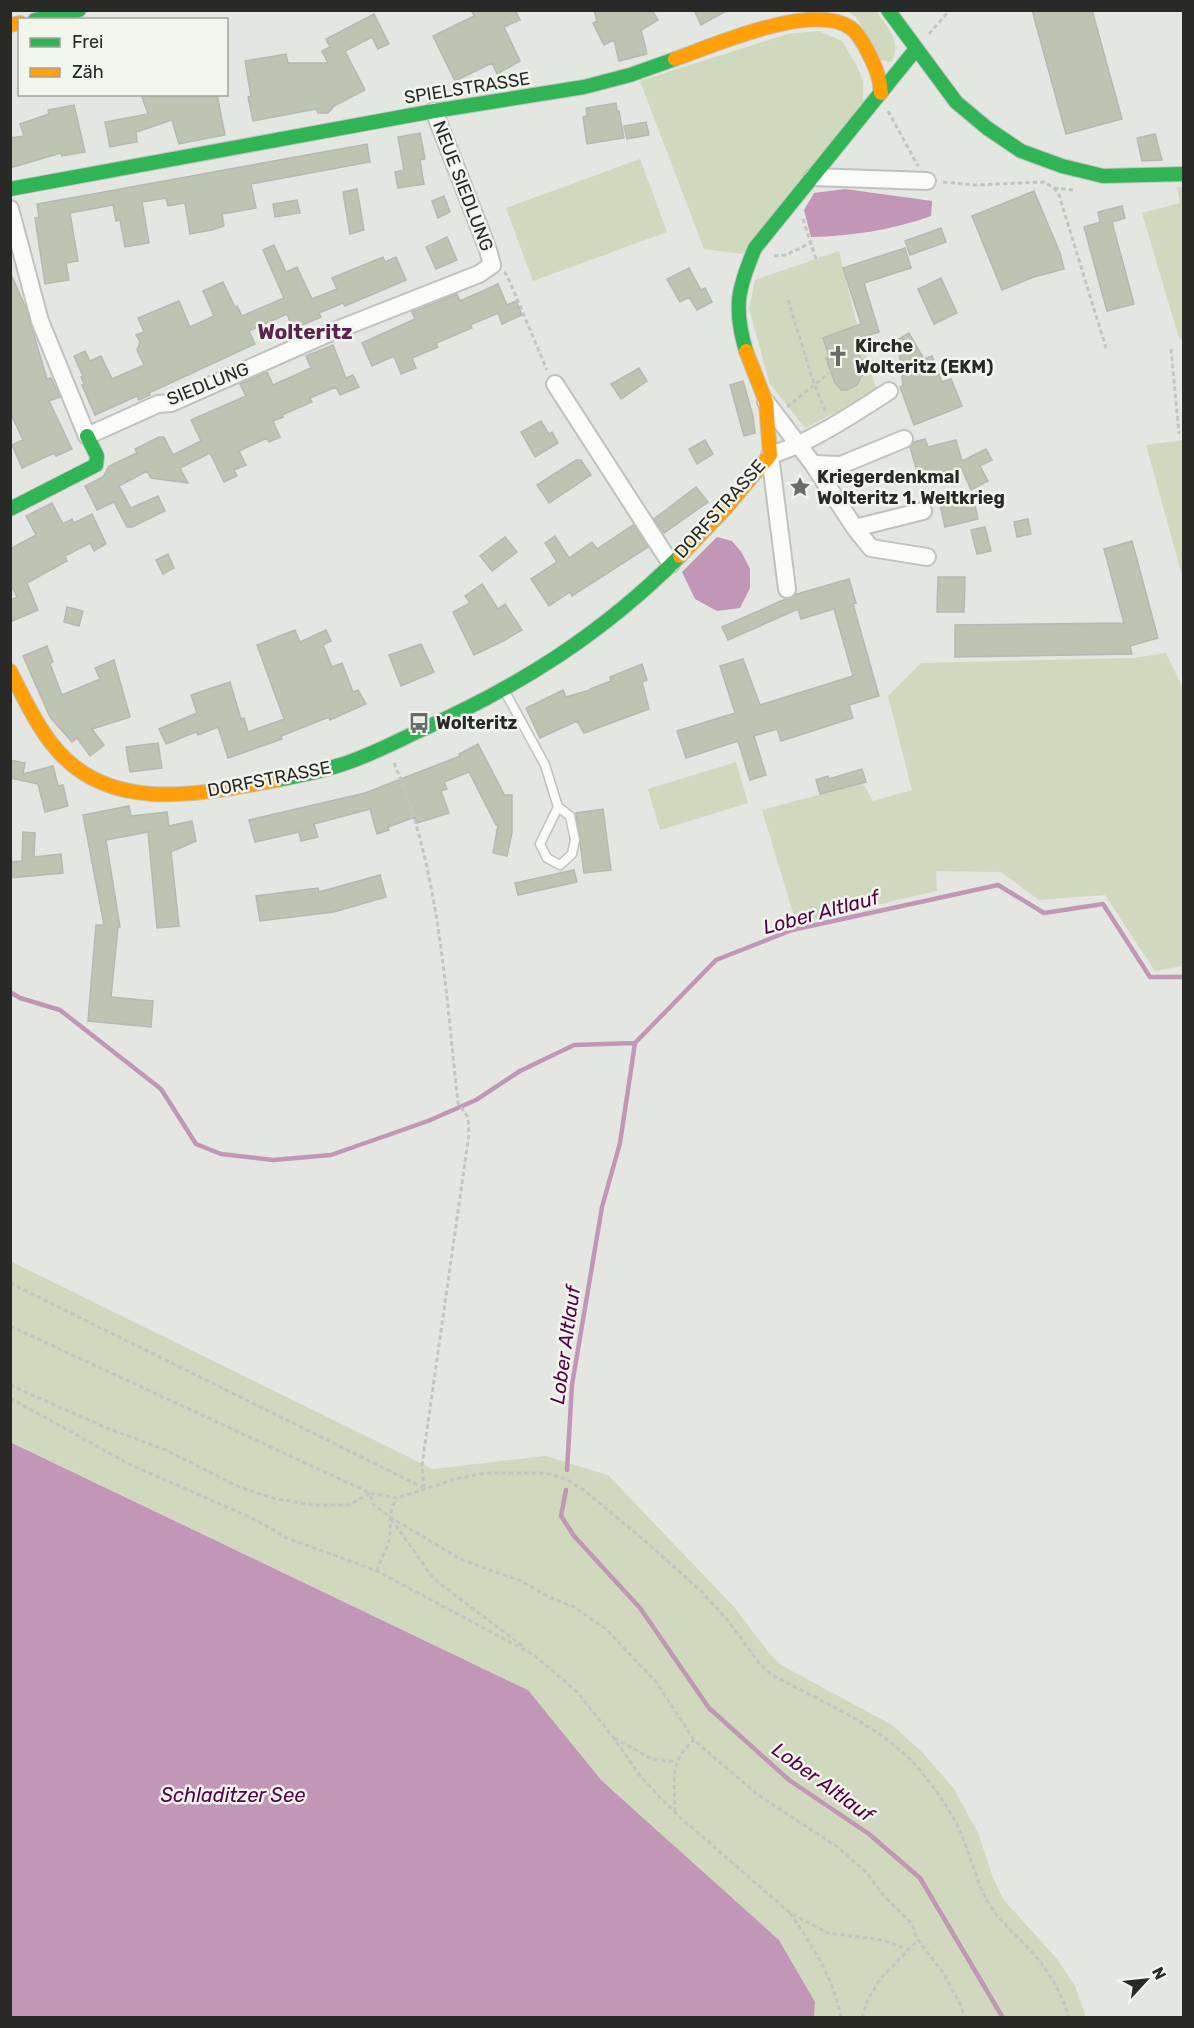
<svg xmlns="http://www.w3.org/2000/svg" width="1194" height="2028" viewBox="0 0 1194 2028" font-family="Rubik,sans-serif">
  <rect width="100%" height="100%" fill="#e4e6e1"/>
  <path fill="#d0d8bd" d="M 847,11 L 876,11 C 887,27 903,42 891,62 L 880,60 L 857,18 Z
    M 819,31 L 842,41 L 857,66 L 863,82 L 863,103 L 743,254 L 704,249 L 640,81 L 788,34 Z
    M 640,159 L 667,232 L 533,281 L 506,208 Z
    M 1177,187 L 1184,188 L 1183,341 L 1179,338 L 1142,213 L 1180,203 Z
    M 839,251 L 858,329 L 877,391 L 805,428 L 770,384 L 749,309 L 755,280 Z
    M 1183,440 L 1184,440 L 1183,579 L 1146,445 Z
    M 1166,653 L 1183,689 L 1183,966 L 1155,971 L 1105,895 L 1039,900 L 1001,872 L 936,871 L 937,891 L 796,923 L 762,810 L 863,783 L 873,801 L 912,790 L 888,696 L 921,663 L 1134,658 Z
    M 736,762 L 748,803 L 660,830 L 648,789 Z
    M 10,1261 L 433,1469 L 545,1456 L 608,1475 L 734,1607 L 769,1653 L 781,1665 L 892,1725 L 923,1753 L 954,1789 L 978,1833 L 993,1878 L 1003,1899 L 1057,1959 L 1075,1986 L 1086,2017 L 814,2017 L 815,2002 L 779,1940 L 602,1781 L 528,1690 L 11,1442 Z"/>
  <path fill="#c296b6" d="M 845,189 L 932,201 L 931,216 C 892,230 852,236 811,237 L 804,210 L 814,193 Z
    M 717,537 L 732,541 L 742,553 L 750,569 L 750,588 L 740,608 L 717,611 L 695,599 L 682,572 Z
    M 10,1442 L 528,1690 L 602,1781 L 779,1940 L 815,2002 L 814,2017 L 11,2017 Z"/>
  <g fill="none" stroke-linecap="round" stroke-linejoin="round">
    <path stroke="#c296b6" stroke-width="4.5" d="M 10,992 L 20,998 L 60,1010 L 161,1089 L 196,1144 L 221,1154 L 273,1160 L 331,1155 L 428,1121 L 476,1100 L 520,1071 L 574,1045 L 635,1043
      M 567,1470 L 572,1385 L 602,1207 L 620,1143 L 635,1043 L 716,960 L 792,930 L 998,885 L 1044,913 L 1103,904 L 1150,977 L 1184,977
      M 566,1490 L 561,1516 L 574,1536 L 640,1608 L 709,1708 L 789,1780 L 869,1834 L 920,1878 L 1003,2018"/>
  </g>
  <path fill="#bec3b2" stroke="#b7b8b4" stroke-width="1.5" d="M 471,10 L 515,10 L 520,20 L 504,27 L 520,61 L 497,74 L 492,63 L 455,81 L 433,36 L 474,16 Z
    M 594,10 L 652,10 L 658,20 L 641,30 L 647,54 L 619,61 L 614,40 L 604,45 L 593,23 L 597,21 Z
    M 694,10 L 728,10 L 701,25 Z
    M 1032,10 L 1092,10 L 1122,119 L 1066,134 Z
    M 374,14 L 389,44 L 378,49 L 372,37 L 345,51 L 365,90 L 334,106 L 328,113 L 318,113 L 316,109 L 253,121 L 248,97 L 251,96 L 245,61 L 286,54 L 288,63 L 328,63 L 322,51 L 330,47 L 326,39 Z
    M 149,94 L 217,94 L 225,135 L 179,144 L 172,120 L 136,132 L 137,142 L 110,147 L 105,122 L 148,114 L 142,97 Z
    M 616,103 L 617,111 L 619,111 L 624,138 L 587,144 L 583,117 L 587,116 L 586,108 Z
    M 74,105 L 85,152 L 62,156 L 61,153 L 10,168 L 10,138 L 24,136 L 20,124 L 49,114 L 48,110 Z
    M 646,122 L 649,135 L 627,139 L 624,126 Z
    M 420,133 L 425,159 L 420,160 L 424,184 L 398,188 L 395,172 L 404,170 L 398,137 Z
    M 1155,134 L 1162,160 L 1142,161 L 1137,138 Z
    M 367,144 L 370,162 L 251,184 L 256,208 L 222,214 L 224,226 L 212,230 L 190,234 L 185,203 L 168,206 L 166,198 L 142,202 L 149,243 L 125,247 L 120,220 L 116,221 L 113,205 L 70,213 L 78,261 L 66,263 L 69,280 L 45,284 L 35,218 L 39,218 L 37,204 Z
    M 357,189 L 364,230 L 350,234 L 343,192 Z
    M 1034,191 L 1060,253 L 1064,269 L 1034,277 L 1002,290 L 972,216 Z
    M 444,196 L 450,212 L 438,218 L 432,201 Z
    M 297,200 L 300,213 L 275,217 L 273,204 Z
    M 1122,206 L 1125,218 L 1112,222 L 1134,304 L 1107,311 L 1084,227 L 1100,222 L 1098,212 Z
    M 941,228 L 946,242 L 910,255 L 905,241 Z
    M 447,237 L 457,260 L 436,269 L 426,247 Z
    M 274,245 L 286,272 L 297,267 L 312,299 L 337,289 L 332,278 L 383,257 L 385,262 L 396,257 L 406,280 L 345,306 L 343,303 L 319,313 L 321,317 L 293,329 L 287,314 L 249,331 L 255,344 L 149,393 L 150,395 L 139,400 L 137,396 L 95,415 L 82,385 L 84,384 L 81,377 L 83,376 L 74,356 L 85,351 L 90,361 L 101,356 L 112,379 L 144,365 L 137,350 L 140,342 L 136,335 L 144,332 L 138,318 L 179,301 L 190,327 L 214,316 L 203,291 L 223,282 L 235,307 L 237,306 L 242,316 L 284,298 L 263,250 Z
    M 905,248 L 911,268 L 864,283 L 879,332 L 854,340 L 864,368 L 861,369 L 863,373 L 857,385 L 847,390 L 841,390 L 835,383 L 826,358 L 829,357 L 823,338 L 861,324 L 843,268 Z
    M 689,268 L 701,290 L 705,288 L 712,302 L 697,310 L 689,297 L 680,302 L 667,279 Z
    M 10,272 L 26,308 L 47,379 L 51,378 L 60,397 L 49,401 L 72,449 L 56,456 L 54,453 L 22,468 L 12,445 L 23,440 L 10,412 Z
    M 941,278 L 957,313 L 934,324 L 918,289 Z
    M 498,284 L 507,305 L 516,301 L 522,315 L 502,324 L 498,313 L 470,325 L 472,328 L 436,343 L 438,347 L 412,358 L 416,368 L 401,374 L 394,356 L 372,366 L 362,343 L 415,319 L 412,312 L 457,294 L 460,301 Z
    M 909,333 L 924,359 L 932,356 L 942,382 L 951,379 L 962,406 L 914,425 L 900,387 L 903,386 L 899,351 L 894,342 Z
    M 333,345 L 346,378 L 353,375 L 359,387 L 340,395 L 336,387 L 310,398 L 312,402 L 282,415 L 283,417 L 273,421 L 280,437 L 269,442 L 267,438 L 239,451 L 246,465 L 234,470 L 237,476 L 224,482 L 210,453 L 180,468 L 188,483 L 151,478 L 147,471 L 119,486 L 131,508 L 158,496 L 165,511 L 132,527 L 127,527 L 114,502 L 97,510 L 85,486 L 103,477 L 109,466 L 137,453 L 135,449 L 159,437 L 164,437 L 173,455 L 201,441 L 191,420 L 246,396 L 240,384 L 267,372 L 273,385 L 311,368 L 306,356 Z
    M 639,368 L 647,381 L 621,399 L 611,384 Z
    M 743,381 L 753,416 L 755,433 L 744,436 L 730,385 Z
    M 541,421 L 549,434 L 552,432 L 558,443 L 535,457 L 521,432 Z
    M 925,439 L 928,447 L 956,440 L 962,461 L 986,449 L 992,460 L 980,466 L 988,481 L 971,490 L 961,467 L 919,478 L 910,447 L 914,442 Z
    M 705,440 L 713,454 L 697,464 L 689,449 Z
    M 576,460 L 581,460 L 591,475 L 549,503 L 537,485 Z
    M 696,487 L 708,502 L 664,533 L 654,519 Z
    M 973,497 L 978,519 L 945,527 L 940,505 Z
    M 52,503 L 63,524 L 72,519 L 74,523 L 92,514 L 106,544 L 94,551 L 90,543 L 65,556 L 67,561 L 27,583 L 38,610 L 10,622 L 10,601 L 17,597 L 10,583 L 10,549 L 36,535 L 26,516 Z
    M 1028,519 L 1031,534 L 1017,537 L 1014,522 Z
    M 633,525 L 648,547 L 572,596 L 570,592 L 549,606 L 531,579 L 557,562 L 545,543 L 555,536 L 569,558 L 592,542 L 597,549 Z
    M 985,527 L 991,551 L 977,554 L 971,530 Z
    M 505,537 L 517,552 L 492,571 L 480,556 Z
    M 1132,541 L 1158,638 L 1130,646 L 1132,654 L 955,657 L 955,625 L 1124,623 L 1104,549 Z
    M 168,554 L 174,568 L 163,574 L 156,560 Z
    M 938,577 L 965,577 L 964,612 L 937,612 Z
    M 849,579 L 856,603 L 853,604 L 879,696 L 849,705 L 853,718 L 781,741 L 777,729 L 754,736 L 766,775 L 750,780 L 738,741 L 686,758 L 677,731 L 735,713 L 720,666 L 743,659 L 760,705 L 853,676 L 834,609 L 801,619 L 798,609 L 728,640 L 722,627 L 797,594 Z
    M 482,584 L 498,609 L 505,604 L 522,630 L 505,640 L 474,655 L 453,612 L 470,603 L 465,596 Z
    M 67,607 L 83,611 L 79,626 L 64,622 Z
    M 295,630 L 300,642 L 326,630 L 331,641 L 323,645 L 332,667 L 342,663 L 353,692 L 358,690 L 366,704 L 330,720 L 329,717 L 281,736 L 282,739 L 228,758 L 218,727 L 198,735 L 196,732 L 166,744 L 159,729 L 197,713 L 191,695 L 230,682 L 241,719 L 244,718 L 248,732 L 284,719 L 257,645 Z
    M 421,644 L 434,672 L 401,686 L 389,655 Z
    M 47,646 L 53,662 L 50,664 L 62,695 L 100,679 L 95,668 L 114,660 L 130,717 L 92,729 L 104,745 L 90,756 L 77,738 L 72,742 L 50,717 L 23,656 Z
    M 642,664 L 647,680 L 642,682 L 649,709 L 584,733 L 577,721 L 540,738 L 526,708 L 563,690 L 566,697 L 590,690 L 590,689 L 611,681 L 610,677 Z
    M 158,743 L 162,768 L 130,772 L 126,747 Z
    M 478,744 L 505,796 L 505,795 L 512,795 L 512,833 L 507,856 L 493,853 L 498,825 L 496,825 L 469,772 L 444,782 L 447,789 L 441,791 L 449,813 L 417,823 L 415,817 L 388,827 L 389,830 L 377,834 L 370,809 L 314,824 L 318,837 L 301,841 L 299,832 L 255,842 L 249,820 L 365,793 L 460,756 L 459,754 Z
    M 10,760 L 25,763 L 23,774 L 53,766 L 58,786 L 63,785 L 68,806 L 45,812 L 38,784 L 10,778 Z
    M 862,769 L 866,782 L 820,794 L 816,780 L 828,776 L 829,779 Z
    M 129,806 L 131,816 L 167,812 L 169,826 L 192,821 L 196,841 L 171,852 L 179,926 L 157,928 L 148,832 L 106,840 L 120,927 L 118,927 L 111,997 L 153,1001 L 151,1027 L 88,1021 L 96,925 L 104,925 L 83,815 Z
    M 603,809 L 611,870 L 584,873 L 576,813 Z
    M 23,832 L 35,833 L 34,857 L 61,854 L 63,873 L 10,878 L 10,862 L 22,861 Z
    M 574,870 L 577,882 L 518,895 L 515,883 Z
    M 380,875 L 386,897 L 334,912 L 260,921 L 256,896 L 318,888 L 319,892 Z"/>
  <g fill="none" stroke-linecap="round" stroke-linejoin="round">
    <defs>
      <path id="lane" d="M 504,690 L 545,765 L 558,807 L 540,844 L 547,858 L 560,865 L 572,854 L 575,840 L 570,816 L 558,807"/>
      <path id="street" d="M 813,177 L 927,181
        M 10,209 L 40,321 L 87,436 L 158,404 L 171,403 L 329,333 L 479,274 L 492,265 L 488,250 L 434,111
        M 555,384 L 671,564
        M 766,402 L 813,464 L 855,528 L 923,511
        M 813,464 L 841,465 L 904,439
        M 855,528 L 871,548 L 927,557
        M 787,589 L 770,455 C 807,445 855,413 889,391"/>
      <path id="fast" d="M 888,10 L 956,102 L 987,128 L 1021,151 L 1062,166 L 1103,176 L 1184,174
        M 35,20 L 79,10
        M 10,189 L 434,111 L 584,87 L 630,75 L 675,59
        M 746,351 C 733,307 738,288 755,248 L 916,49
        M 10,509 L 96,465 L 97,456 L 87,436
        M 277,780 C 298,776 319,772 340,765 C 367,757 393,743 419,731 C 520,686 602,634 680,556"/>
      <path id="slow" d="M 10,25 L 20,23
        M 675,59 C 715,45 813,1 851,28 C 859,34 865,46 869,54 C 876,68 880,78 881,93
        M 680,556 L 725,509 L 770,455 L 766,402 L 746,351
        M 10,671 C 24,698 37,727 57,750 C 113,815 203,793 277,780"/>
    </defs>
    <use href="#lane" stroke="#c0c2be" stroke-width="11"/>
    <use href="#street" stroke="#c0c2be" stroke-width="20"/>
    <use href="#fast" stroke="#c0c2be" stroke-width="16"/>
    <use href="#slow" stroke="#c0c2be" stroke-width="16"/>
    <path stroke="#c4c5c3" stroke-width="3" stroke-dasharray="4.5 3" stroke-linecap="butt" d="M 929,34 L 950,10
      M 888,111 L 918,166
      M 943,182 L 977,185 L 1044,182 L 1054,188 L 1059,195 L 1106,348
      M 1054,188 L 1073,190
      M 803,219 L 816,259
      M 774,256 L 786,255 L 810,243
      M 504,272 L 507,275 L 547,370
      M 788,300 L 814,384 L 826,413
      M 1171,349 L 1179,434
      M 787,407 L 829,373
      M 394,763 C 440,869 445,989 458,1103 L 468,1117 L 469,1134 L 422,1465 L 424,1488
      M 10,1283 L 424,1488
      M 10,1326 L 370,1493 L 397,1498 L 455,1479 L 486,1473 L 545,1473 L 566,1479 L 585,1491 L 644,1540 L 702,1592 L 729,1622 L 759,1663 L 772,1675 C 812,1697 858,1716 894,1745 C 919,1765 938,1792 954,1819 C 970,1847 975,1884 991,1907 C 1002,1923 1015,1934 1028,1948 C 1047,1968 1061,1991 1069,2018
      M 10,1385 L 107,1428 L 166,1450 L 239,1487 L 276,1499 L 314,1505 L 349,1505 L 370,1493 L 373,1504 L 390,1517 L 462,1560 L 519,1580 L 549,1597 L 574,1607 L 606,1629 L 657,1683 L 694,1740 L 758,1795 L 836,1846 L 865,1871 L 885,1897 L 911,1923 L 918,1940 L 942,1971 L 960,2004 L 965,2018
      M 10,1398 L 129,1464 L 254,1519 L 287,1538 L 377,1571 L 534,1655 L 577,1692 L 613,1737 L 641,1777 L 675,1813 L 789,1912 L 828,1933 L 883,1940 L 909,1950
      M 391,1519 L 434,1579 L 525,1648
      M 377,1571 C 379,1562 388,1547 389,1540 C 392,1524 387,1512 397,1498
      M 614,1738 L 652,1759 L 676,1762
      M 675,1812 C 675,1781 668,1762 694,1740
      M 790,1913 C 812,1946 834,1978 841,2018
      M 862,2018 L 868,1999 L 881,1978 L 918,1940"/>
    <use href="#lane" stroke="#fbfbfa" stroke-width="8"/>
    <use href="#street" stroke="#fbfbfa" stroke-width="16"/>
    <use href="#fast" stroke="#30b455" stroke-width="14"/>
    <use href="#slow" stroke="#ff9f0a" stroke-width="14"/>
  </g>
  <defs>
    <symbol id="church-bare" viewBox="-9 -9 18 18"><path d="M-1.2-6h2.4v3.5h3.3v2.4h-3.3V6h-2.4V-.1h-3.3v-2.4h3.3Z" fill="#6a6c68" stroke="#f2f5ec" stroke-width="2.5" paint-order="stroke"/></symbol>
    <symbol id="sight-bare" viewBox="-9 -9 18 18"><path d="M0-6L1.8-2.2L6-1.7L2.9 1.2L3.7 5.4L0 3.3L-3.7 5.4L-2.9 1.2L-6-1.7L-1.8-2.2Z" fill="#6a6c68" stroke="#f2f5ec" stroke-width="2.5" paint-order="stroke"/></symbol>
    <symbol id="bus-bare" viewBox="-9 -9 18 18"><path d="M-5-6H5V4H4V6H2V4H-2V6H-4V4H-5ZM-3.5-4V0h7V-4ZM-3.5 1.2v1.5H-2V1.2ZM2 1.2v1.5H3.5V1.2Z" fill="#6a6c68" stroke="#f2f5ec" stroke-width="2.5" paint-order="stroke"/></symbol>
  </defs>
  <g fill-rule="evenodd">
    <use href="#church-bare" x="823" y="341" width="30" height="30"/>
    <use href="#sight-bare" x="785" y="472" width="30" height="30"/>
    <use href="#bus-bare" x="404" y="708" width="30" height="30"/>
  </g>
  <g text-anchor="middle" stroke-width="5" stroke-linejoin="round" paint-order="stroke">
    <g font-size="18" fill="#292a27" stroke="#f2f5ec">
      <text transform="translate(467 88) rotate(-9)" y="6">SPIELSTRASSE</text>
      <text transform="translate(463 186) rotate(69)" y="6">NEUE SIEDLUNG</text>
      <text transform="translate(208 384) rotate(-22)" y="6">SIEDLUNG</text>
      <text transform="translate(720 509) rotate(-48)" y="6">DORFSTRASSE</text>
      <text transform="translate(269 779) rotate(-11)" y="6">DORFSTRASSE</text>
    </g>
    <g font-size="18" font-weight="bold" fill="#292a27" stroke="#f2f5ec" text-anchor="start">
      <text x="855" y="352">Kirche<tspan x="855" dy="21">Wolteritz (EKM)</tspan></text>
      <text x="817" y="483">Kriegerdenkmal<tspan x="817" dy="21">Wolteritz 1. Weltkrieg</tspan></text>
      <text x="436" y="729">Wolteritz</text>
    </g>
    <g font-size="20" font-style="italic" fill="#550248" stroke="#f2f5ec">
      <text transform="translate(821 912) rotate(-15)" y="7">Lober Altlauf</text>
      <text transform="translate(565 1345) rotate(-82)" y="7">Lober Altlauf</text>
      <text transform="translate(823 1782) rotate(36)" y="7">Lober Altlauf</text>
      <text x="233" y="1802">Schladitzer See</text>
    </g>
    <g font-size="21" font-weight="bold" fill="#5b234e" stroke="#f2f5ec">
      <text x="305" y="339">Wolteritz</text>
    </g>
  </g>
  <rect width="1194" height="2028" fill="none" stroke="#292a27" stroke-width="24"/>
  <rect x="18" y="18" width="210" height="78" fill="#f2f5ec" stroke="#a2a49d" stroke-width="1.5"/>
  <rect x="30" y="38" width="30" height="9" fill="#30b455" stroke="#a2a49d" stroke-width="1.5"/>
  <text x="72" y="48" font-size="18" fill="#292a27">Frei</text>
  <rect x="30" y="68" width="30" height="9" fill="#ff9f0a" stroke="#a2a49d" stroke-width="1.5"/>
  <text x="72" y="78" font-size="18" fill="#292a27">Zäh</text>
  <g transform="translate(1146 1980) rotate(63)" stroke="#f2f5ec" stroke-width="4.5" paint-order="stroke">
  <path d="M0-4.5L10 22L0 15L-10 22Z" fill="#292a27"/>
  <text y="-9" font-size="16" font-weight="bold" text-anchor="middle" fill="#292a27">N</text>
  </g>
</svg>
